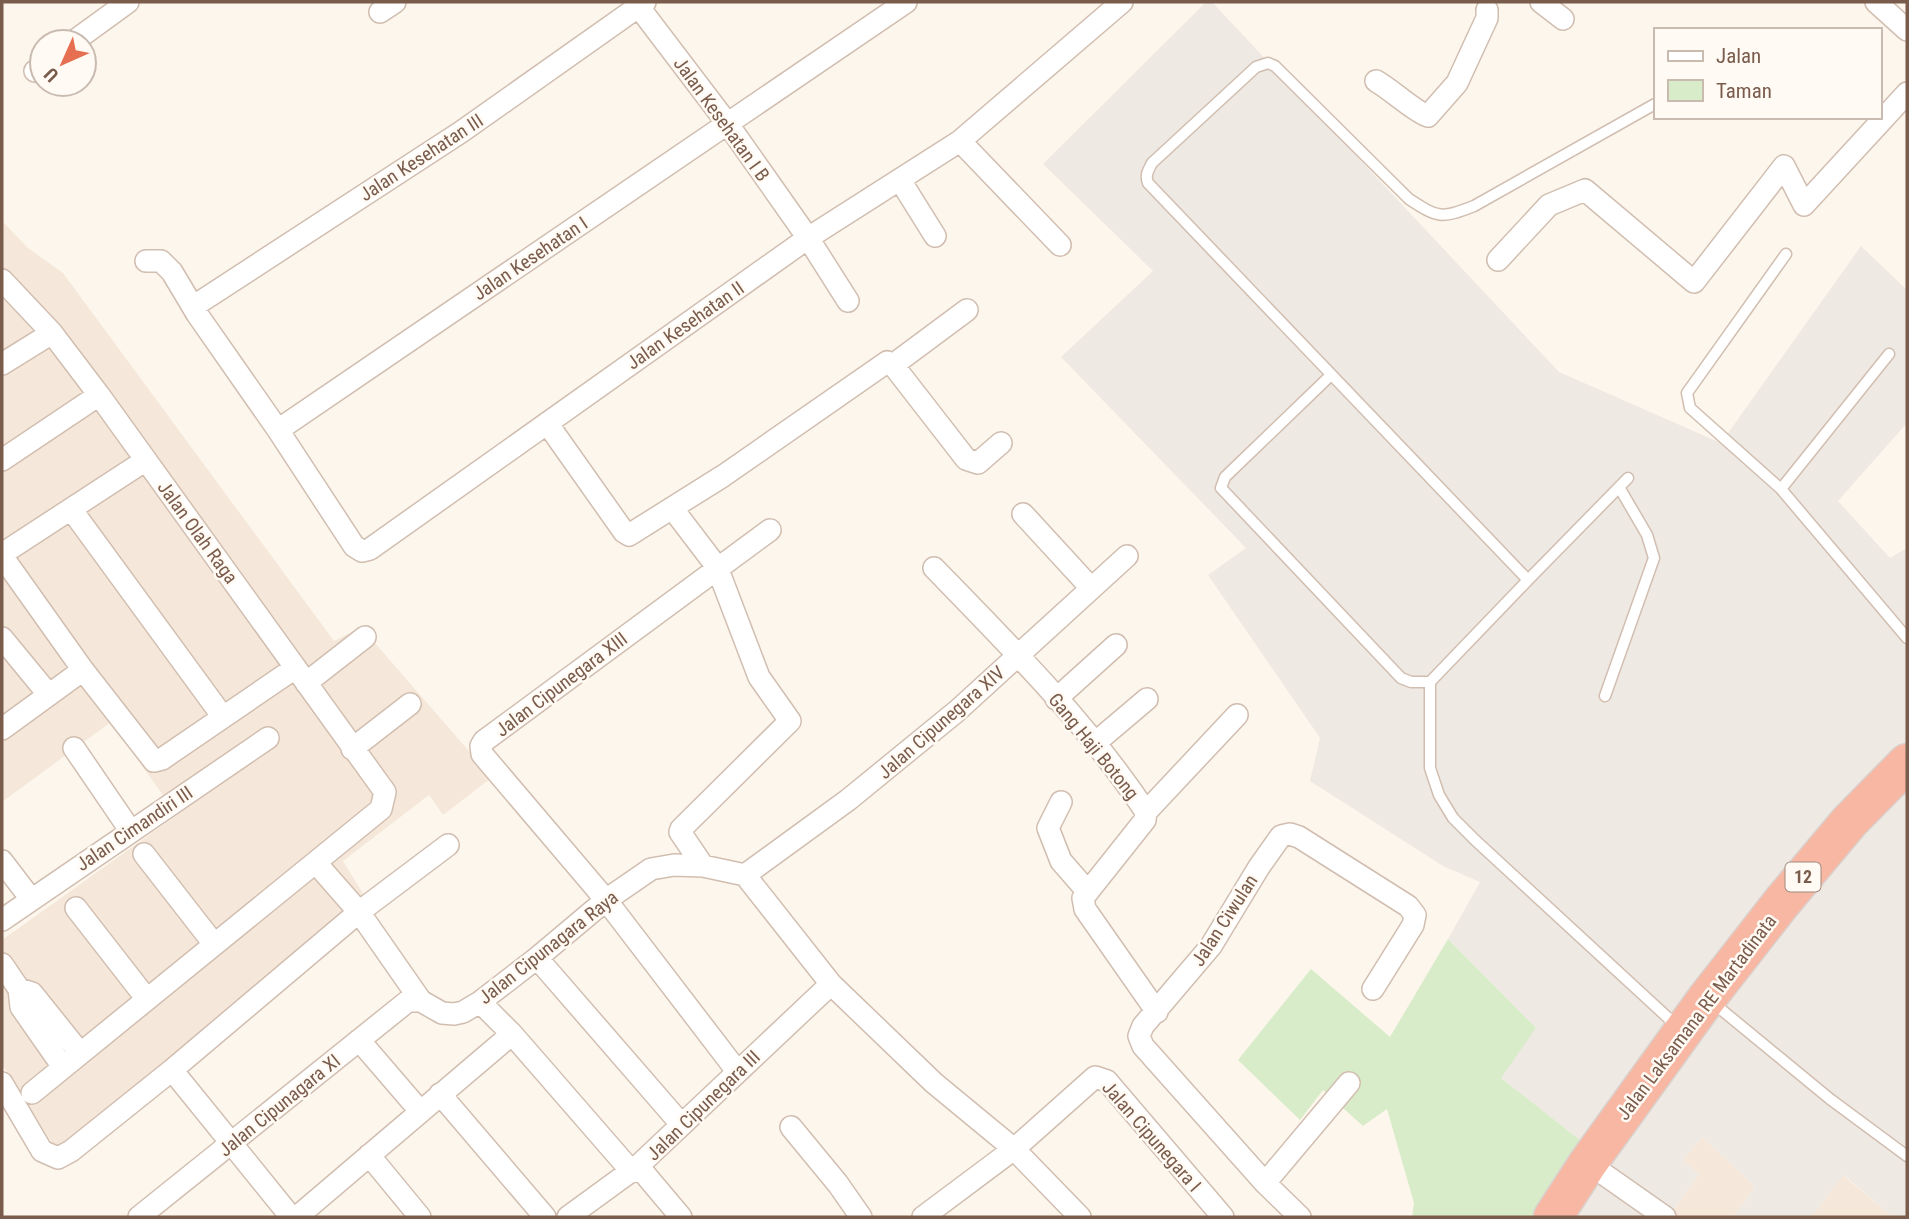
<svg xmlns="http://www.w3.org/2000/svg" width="1909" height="1219" viewBox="0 0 1909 1219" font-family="'Roboto Condensed',sans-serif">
  <rect width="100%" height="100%" fill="#fdf6ec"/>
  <path fill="#f5e8da" d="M 2,221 L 28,248 L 63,273 L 334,641 L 361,627 L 468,750 L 490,779 L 443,815 L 429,795 L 343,861 L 367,900 L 62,1159 L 2,1064 L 2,940 L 177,815 L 111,722 L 2,802 L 2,718 L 5,716 L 2,712 Z
    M 1703,1137 L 1755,1187 L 1733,1217 L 1668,1217 L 1699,1174 L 1682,1160 Z
    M 1843,1175 L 1893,1217 L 1811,1217 Z"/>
  <path fill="#efe9e4" d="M 1206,2 L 1212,2 L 1559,372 L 1721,443 L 1861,246 L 1907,290 L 1907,423 L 1838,501 L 1890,558 L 1907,548 L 1907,1217 L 1893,1217 L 1844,1175 L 1811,1217 L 1733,1217 L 1755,1187 L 1703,1137 L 1682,1160 L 1699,1174 L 1668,1217 L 1541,1217 L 1589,1147 L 1500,1077 L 1536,1028 L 1448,939 L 1480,882 L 1443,866 L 1310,781 L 1320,738 L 1208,575 L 1246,548 L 1061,357 L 1153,271 L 1043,164 Z"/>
  <path fill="#d8ecc9" d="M 1448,939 L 1536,1028 L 1501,1078 L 1589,1147 L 1541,1217 L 1412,1217 L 1414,1203 L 1387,1109 L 1363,1126 L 1323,1090 L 1300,1120 L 1238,1060 L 1311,969 L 1390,1037 Z"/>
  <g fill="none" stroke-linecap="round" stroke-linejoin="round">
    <defs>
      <path id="lane" d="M 1786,254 L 1687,393 L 1690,408 L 1781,489 L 1907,638
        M 1331,375 L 1225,477 L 1221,488 L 1401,678 L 1411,682 L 1430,682 L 1528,580 L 1148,183 C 1145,175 1148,171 1152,163 L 1256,67 L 1268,63 L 1275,66 L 1409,199 C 1438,218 1441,219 1474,206 L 1655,104
        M 1781,489 L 1889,354
        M 1528,580 L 1628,478
        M 1430,682 L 1430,768 L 1439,795 L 1453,818 L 1475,840 L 1678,1027
        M 1605,696 L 1654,558 L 1647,535 L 1619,487
        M 1712,1002 L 1830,1099 L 1907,1156"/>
      <path id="street" d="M 635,2 L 727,123 L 808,238 L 848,301
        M 1541,2 L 1563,19
        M 1876,2 L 1907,30
        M 380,12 L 395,2
        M 73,42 L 128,2
        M 35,71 L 42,66
        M 1376,81 C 1392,90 1415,112 1428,116 L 1457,83 L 1487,18 L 1487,10
        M 960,141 L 1060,245
        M 900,180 L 935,236
        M 1498,260 L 1549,205 L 1585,190 L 1694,282 L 1784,166 L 1804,205 L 1907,93
        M 146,261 L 161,261 L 172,272 L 197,314 L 278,430 L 906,2
        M 2,280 L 52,333 L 99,395 L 385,792 L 381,809 L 32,1093
        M 194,306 L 461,132 L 645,2
        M 2,364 L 52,333
        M 893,365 L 966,459 L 978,463 L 1001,443
        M 547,423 L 624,532 L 629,535 L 723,476 L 887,362 L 893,365 L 967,310
        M 278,430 L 354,546 L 362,551 L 370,549 L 808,238 L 960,141 L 1122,2
        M 2,460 L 99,395
        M 672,508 L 717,567 L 759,677 L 790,721 L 681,829 L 680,832 L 703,866
        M 71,509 L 223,717
        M 1023,514 L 1091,588
        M 2,554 L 146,460
        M 2,556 L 83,670 L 154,761 L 162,759 L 295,668
        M 934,568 C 1009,645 1086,722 1146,812 L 1145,820 L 1083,898 L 1085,909 L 1157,1012
        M 2,638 L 49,695
        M 306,683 L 365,637
        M 1056,699 L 1116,645
        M 2,729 L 83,670
        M 1095,743 L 1147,699
        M 74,748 L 130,830
        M 352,749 L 410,704
        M 1061,802 L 1048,828 L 1061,861 L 1088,892
        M 1146,812 L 1237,715
        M 144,854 L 214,944
        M 2,861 L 31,899
        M 316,863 L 359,912 L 448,845
        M 745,875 L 848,800 L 957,711 L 1127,556
        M 76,908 L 146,998
        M 2,920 L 268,738
        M 537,958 L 681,1124
        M 2,964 L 19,989 L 21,1007 L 63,1067
        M 19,989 L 32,993 L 80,1053
        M 480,1002 L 512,1034 L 632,1172
        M 359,1040 L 420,1111
        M 172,1070 L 291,1217
        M 737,1071 L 606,900 L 482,754 L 481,746 L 484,741 L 770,530
        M 2,1083 L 42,1151 L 58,1158 L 71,1151 L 172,1070 L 359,912 L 421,1001 L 442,1013 L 454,1014 L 463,1012 L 480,1002 L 537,958 L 606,900 L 651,869 L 674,865 L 703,866 L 745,875 L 831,984 L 934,1083 L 1014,1149 L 1080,1217
        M 440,1094 L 545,1217
        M 791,1127 L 838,1184 L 861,1217
        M 369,1155 L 420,1217
        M 1588,1163 L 1665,1217
        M 638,1166 L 681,1217
        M 1265,1183 L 1349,1083
        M 139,1217 L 408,1001 L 421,1001
        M 297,1217 L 512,1034
        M 568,1217 L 638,1166 L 831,984
        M 923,1217 L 1014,1149 L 1095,1077 L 1107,1081 L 1223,1217
        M 1300,1217 L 1265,1183 L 1143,1046 L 1139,1036 L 1143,1026 L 1211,946 L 1259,867 L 1281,836 L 1290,834 L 1299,837 L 1408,906 L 1415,915 L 1413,925 L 1373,989"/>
      <path id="highway" d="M 1553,1217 L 1588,1163 L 1707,998 L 1782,902 L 1849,822 L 1907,763"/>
    </defs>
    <use href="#lane" stroke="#d1beb0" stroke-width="13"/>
    <use href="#street" stroke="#d1beb0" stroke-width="24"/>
    <use href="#highway" stroke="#dad1cd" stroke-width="41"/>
    <use href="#lane" stroke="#fff" stroke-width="10"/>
    <use href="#street" stroke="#fff" stroke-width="21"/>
    <use href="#highway" stroke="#f7b7a3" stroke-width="38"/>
  </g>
  <g text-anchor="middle" stroke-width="5" stroke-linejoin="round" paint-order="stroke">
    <rect fill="#fffaf3" stroke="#a28b7f" stroke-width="2" x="1785.5" y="862.5" width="35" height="29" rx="5"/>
    <g font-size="18" font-weight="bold" fill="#7a5c4d">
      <text x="1803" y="883">12</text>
    </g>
    <g font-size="19" fill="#7a5c4d" stroke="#fffaf3">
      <text transform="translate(722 119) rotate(54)" y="7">Jalan Kesehatan I B</text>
      <text transform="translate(421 157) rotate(-33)" y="7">Jalan Kesehatan III</text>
      <text transform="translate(530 258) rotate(-34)" y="7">Jalan Kesehatan I</text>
      <text transform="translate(685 325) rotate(-35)" y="7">Jalan Kesehatan II</text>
      <text transform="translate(198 532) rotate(54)" y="7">Jalan Olah Raga</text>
      <text transform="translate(561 684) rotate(-37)" y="7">Jalan Cipunegara XIII</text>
      <text transform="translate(941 722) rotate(-41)" y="7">Jalan Cipunegara XIV</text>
      <text transform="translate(1094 746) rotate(51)" y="7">Gang Haji Botong</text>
      <text transform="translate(134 828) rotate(-34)" y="7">Jalan Cimandiri III</text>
      <text transform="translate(1224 920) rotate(-57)" y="7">Jalan Ciwulan</text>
      <text transform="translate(548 947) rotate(-38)" y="7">Jalan Cipunagara Raya</text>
      <text transform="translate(1696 1017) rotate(-53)" y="7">Jalan Laksamana RE Martadinata</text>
      <text transform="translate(279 1105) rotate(-39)" y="7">Jalan Cipunagara XI</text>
      <text transform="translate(703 1105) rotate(-44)" y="7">Jalan Cipunegara III</text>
      <text transform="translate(1152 1136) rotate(49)" y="7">Jalan Cipunegara I</text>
    </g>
  </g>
  <rect width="1909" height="1219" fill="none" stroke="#7a5c4d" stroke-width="7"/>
  <rect x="1654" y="28" width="228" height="91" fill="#fffaf3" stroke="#cabbb1" stroke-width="2"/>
  <rect x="1668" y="51" width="35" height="10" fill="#ffffff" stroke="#cabbb1" stroke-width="2"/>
  <text x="1716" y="63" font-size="21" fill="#7a5c4d">Jalan</text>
  <rect x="1668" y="80" width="35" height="21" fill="#d8ecc9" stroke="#cabbb1" stroke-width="2"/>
  <text x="1716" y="98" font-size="21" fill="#7a5c4d">Taman</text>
  <g transform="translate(63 63) rotate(225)"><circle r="33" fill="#fffaf3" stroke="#cabbb1" stroke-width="2"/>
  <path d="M0-5L12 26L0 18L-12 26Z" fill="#e76f51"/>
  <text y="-10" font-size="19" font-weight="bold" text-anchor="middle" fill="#7a5c4d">U</text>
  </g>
</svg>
